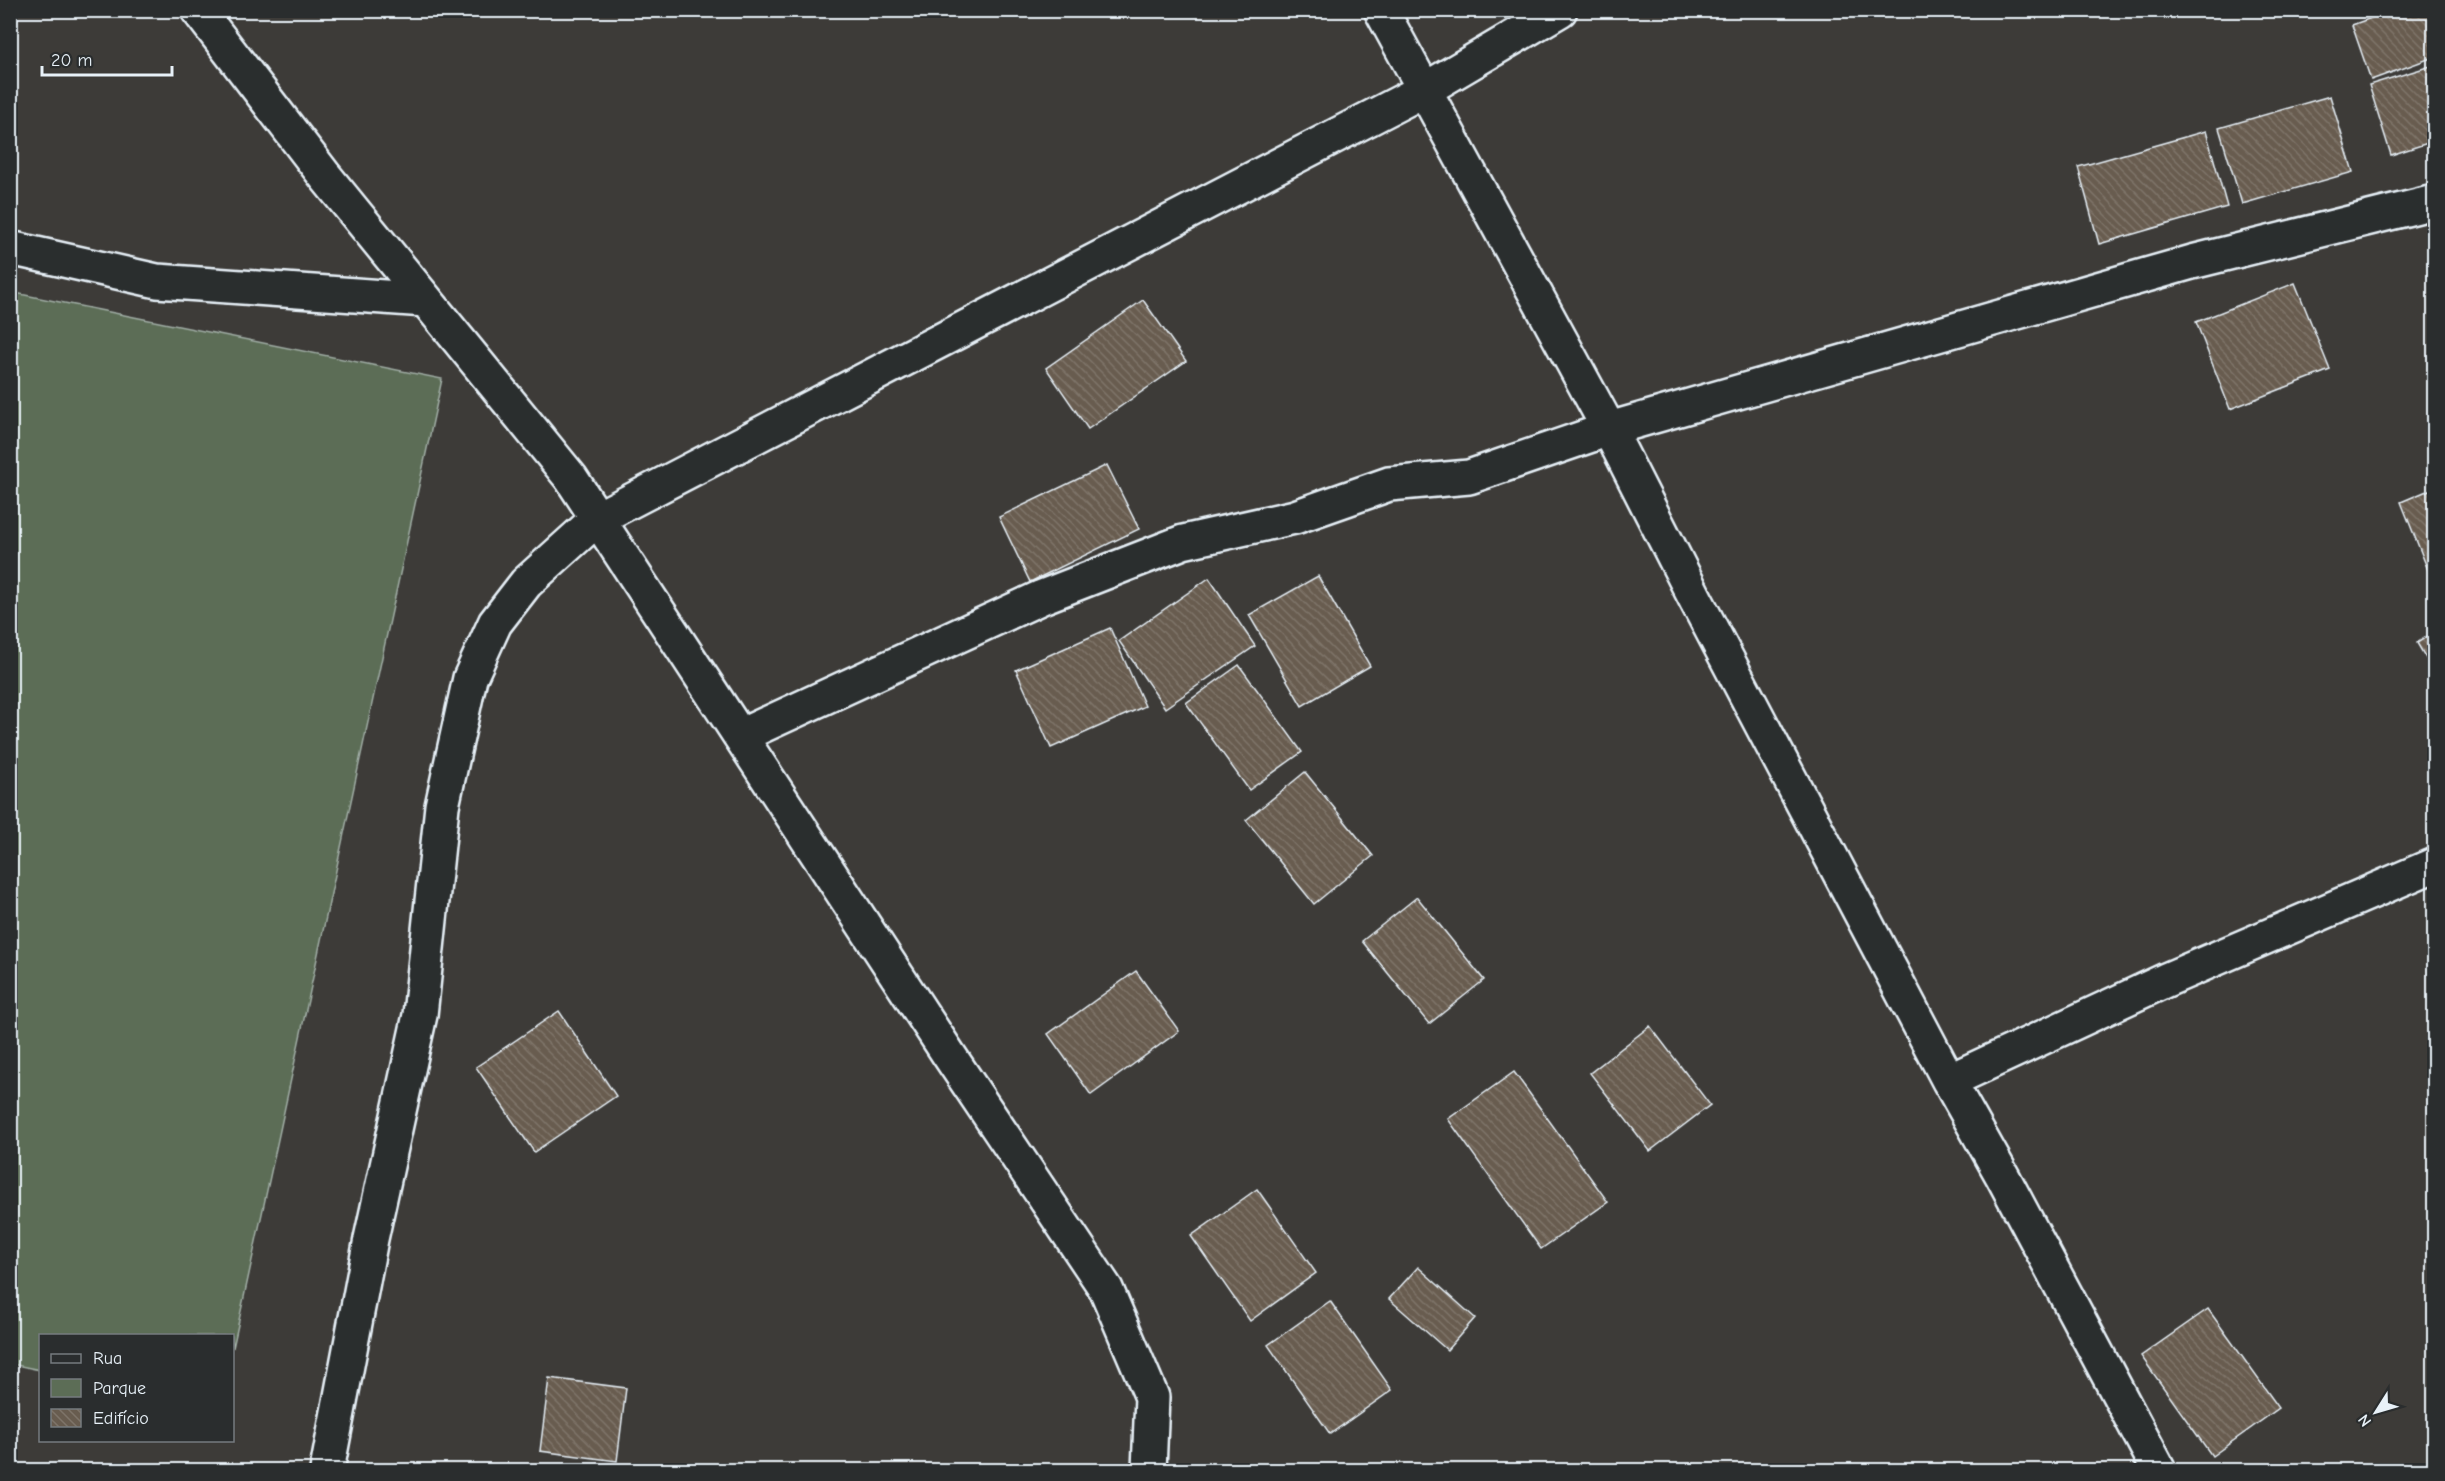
<svg xmlns="http://www.w3.org/2000/svg" width="2445" height="1481" viewBox="0 0 2445 1481" font-family="'Comic Neue',sans-serif">
  <defs>
    <pattern id="building-back-hatch" width="6" height="6" patternUnits="userSpaceOnUse" patternTransform="scale(1.5)"><rect width="6" height="6" fill="#685c4f"/><path d="M-1 5l2 2M0 0l6 6M5-1l2 2" fill="none" stroke="#7e7469"/></pattern>
  </defs>
  <rect width="100%" height="100%" fill="#3d3b38"/>
  <filter id="ink" filterUnits="userSpaceOnUse"><feTurbulence type="fractalNoise" baseFrequency=".0167" numOctaves="2"/><feDisplacementMap in="SourceGraphic" scale="12" xChannelSelector="R" yChannelSelector="G"/><feConvolveMatrix kernelMatrix="1 2 1 2 8 2 1 2 1" color-interpolation-filters="sRGB"/></filter>
  <g filter="url(#ink)">
    <path fill="#5c6d56" stroke="#a2afa7" stroke-width="1.5" d="M 10,292 L 442,379 L 233,1348 L 232,1336 L 40,1336 L 40,1370 L 11,1364 Z"/>
    <path fill="url(#building-back-hatch)" stroke="#e8f1f8" stroke-width="1.5" d="M 2393,10 L 2434,10 L 2434,57 L 2371,80 L 2352,25 Z
      M 2434,65 L 2434,141 L 2391,155 L 2369,85 Z
      M 2330,96 L 2353,172 L 2242,204 L 2219,128 Z
      M 2206,131 L 2227,207 L 2099,244 L 2078,167 Z
      M 2295,283 L 2330,370 L 2230,409 L 2196,322 Z
      M 1143,300 L 1186,361 L 1088,429 L 1046,368 Z
      M 1107,465 L 1139,529 L 1030,582 L 999,517 Z
      M 2434,488 L 2434,585 L 2401,502 Z
      M 1318,576 L 1370,666 L 1302,706 L 1249,615 Z
      M 1209,578 L 1255,646 L 1165,708 L 1119,641 Z
      M 1110,628 L 1145,706 L 1051,748 L 1016,670 Z
      M 2434,632 L 2434,672 L 2417,643 Z
      M 1239,665 L 1302,752 L 1249,790 L 1186,703 Z
      M 1305,772 L 1373,856 L 1314,904 L 1246,820 Z
      M 1417,897 L 1484,980 L 1429,1024 L 1362,941 Z
      M 1136,971 L 1179,1031 L 1091,1095 L 1048,1034 Z
      M 559,1011 L 616,1096 L 534,1152 L 476,1067 Z
      M 1650,1026 L 1710,1105 L 1650,1151 L 1590,1073 Z
      M 1514,1072 L 1608,1202 L 1541,1249 L 1448,1119 Z
      M 1257,1189 L 1316,1273 L 1250,1321 L 1191,1236 Z
      M 1418,1267 L 1475,1318 L 1447,1350 L 1389,1299 Z
      M 1330,1301 L 1392,1390 L 1330,1434 L 1268,1345 Z
      M 2208,1309 L 2279,1408 L 2212,1456 L 2141,1356 Z
      M 549,1378 L 626,1388 L 617,1461 L 540,1451 Z"/>
    <g fill="none" stroke-linecap="round" stroke-linejoin="round">
      <defs>
        <path id="minor" d="M 198,10 L 325,176 L 571,478 L 949,1055 L 1106,1289 L 1152,1397 L 1149,1470
          M 1381,10 L 1609,429 L 1696,600 L 1949,1081 L 2003,1177 L 2159,1470
          M 10,248 L 157,281 L 426,300
          M 740,736 L 1042,597 L 1183,542 L 1295,517 L 1389,484 L 1469,477 L 1609,429 L 2192,262 L 2434,202
          M 1949,1081 L 2166,980 L 2434,865
          M 327,1470 L 371,1239 L 420,1015 L 442,806 L 470,678 L 495,623 L 526,583 L 598,518 L 1426,89 L 1560,10"/>
      </defs>
      <use href="#minor" stroke="#e8f1f8" stroke-width="38"/>
      <use href="#minor" stroke="#2a2d2e" stroke-width="33"/>
    </g>
  </g>
  <rect width="2445" height="1481" fill="none" stroke="#2a2d2e" stroke-width="36"/>
  <rect x="18" y="18" width="2409" height="1445" fill="none" stroke="#e8f1f8" stroke-width="2" filter="url(#ink)"/>
  <rect x="39" y="1334" width="195" height="108" fill="#2a2d2e" stroke="#767b7f" stroke-width="1.5"/>
  <rect x="51" y="1354" width="30" height="9" fill="#2a2d2e" stroke="#767b7f" stroke-width="1.5"/>
  <text x="93" y="1364" font-size="18" fill="#e8f1f8">Rua</text>
  <rect x="51" y="1379" width="30" height="18" fill="#5c6d56" stroke="#767b7f" stroke-width="1.5"/>
  <text x="93" y="1394" font-size="18" fill="#e8f1f8">Parque</text>
  <rect x="51" y="1409" width="30" height="18" fill="url(#building-back-hatch)" stroke="#767b7f" stroke-width="1.5"/>
  <text x="93" y="1424" font-size="18" fill="#e8f1f8">Edifício</text>
  <g transform="translate(2376 1412) rotate(233)" stroke="#2a2d2e" stroke-width="4.5" paint-order="stroke">
  <path d="M0-4.5L10 22L0 15L-10 22Z" fill="#e8f1f8"/>
  <text y="-9" font-size="16" font-weight="bold" text-anchor="middle" fill="#e8f1f8">N</text>
  </g>
  <path d="M42 66v9h130v-9" fill="none" stroke="#e8f1f8" stroke-width="3"/>
  <text x="51" y="66" font-size="18" fill="#e8f1f8" stroke="#2a2d2e" stroke-width="4.5" paint-order="stroke">20 m</text>
</svg>
